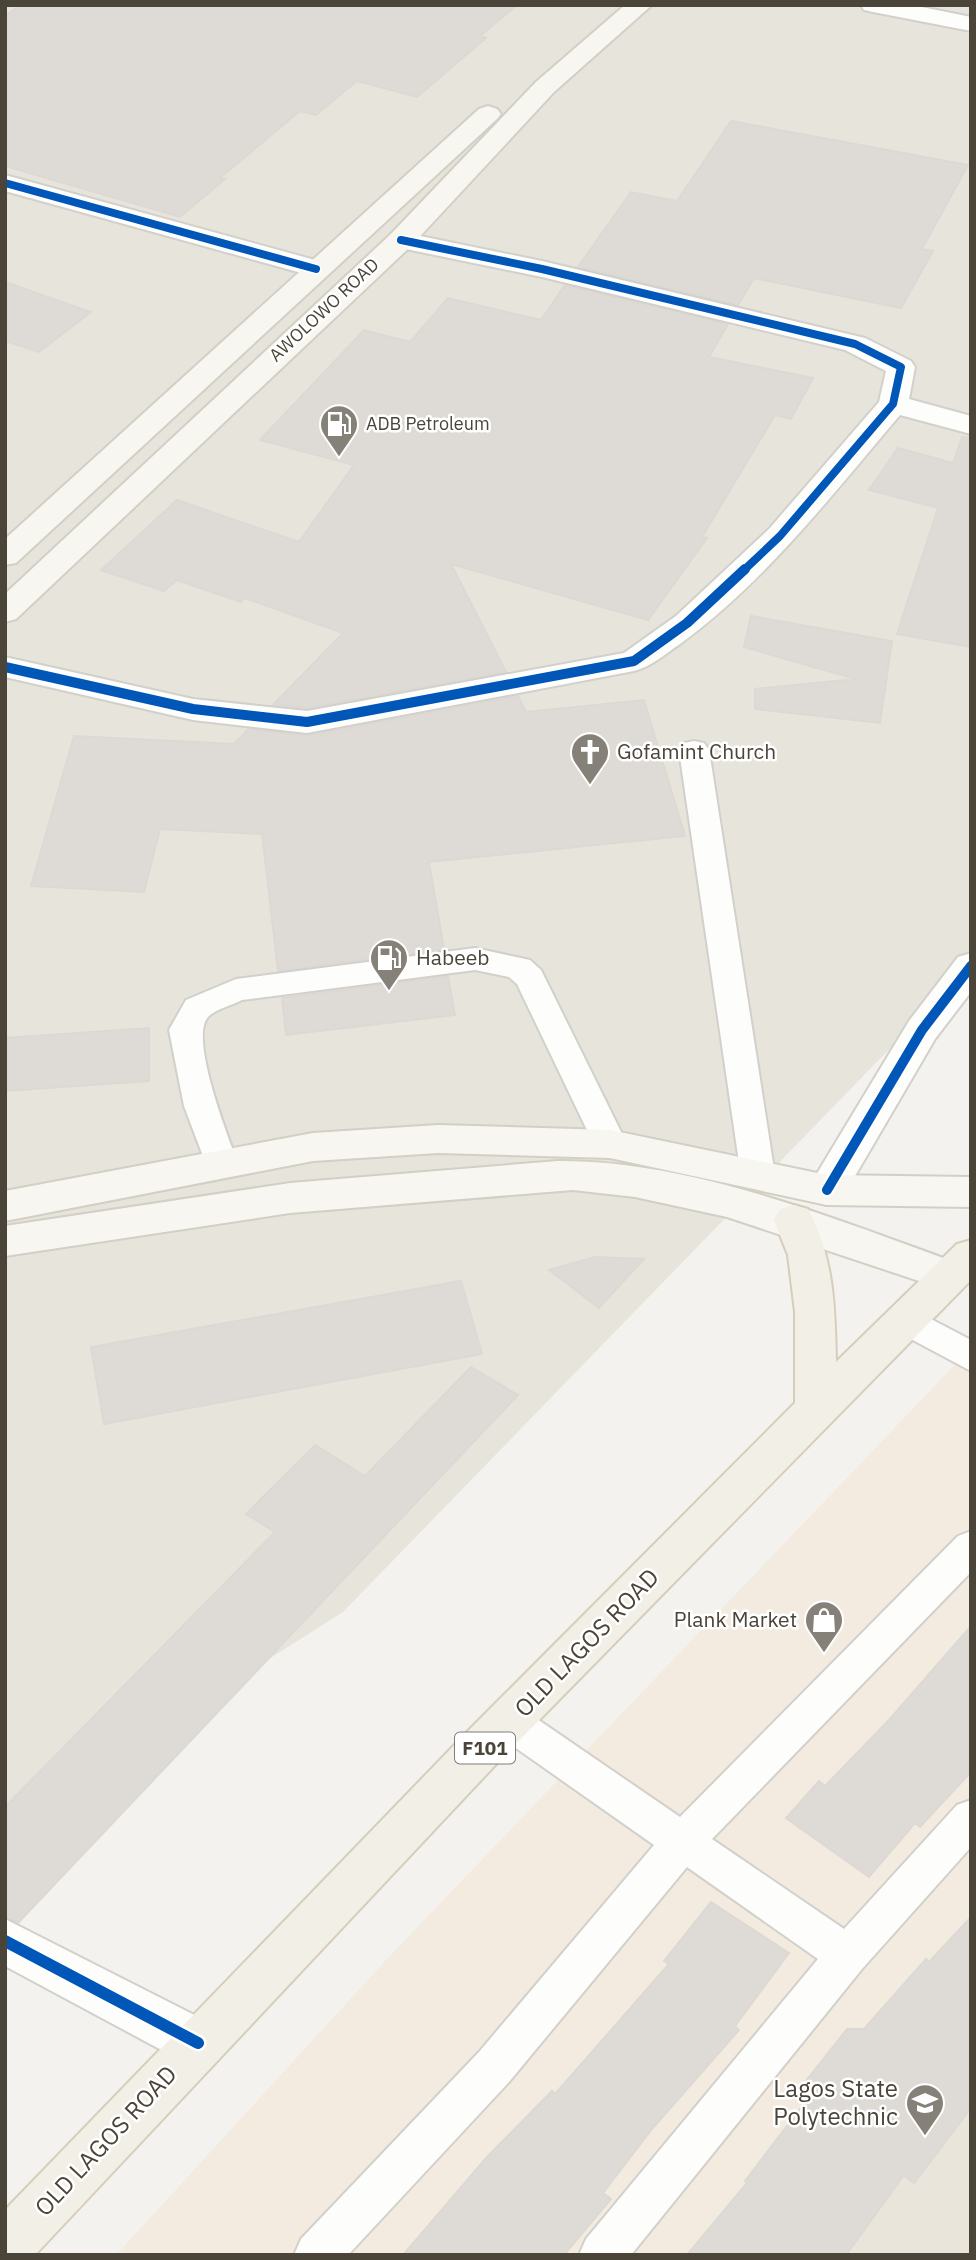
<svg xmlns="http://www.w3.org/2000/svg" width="976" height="2260" viewBox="0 0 976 2260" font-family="'IBM Plex Sans',sans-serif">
  <rect width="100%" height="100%" fill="#f4f2ee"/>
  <path fill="#e7e4dc" d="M 5,5 L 971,5 L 971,965 L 343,1612 L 5,1827 Z"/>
  <path fill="#f3ebdf" d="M 971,1348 L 971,2020 L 789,2255 L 116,2255 L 385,1961 Z"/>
  <path fill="#eae5da" d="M 971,2020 L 971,2255 L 789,2255 Z"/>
  <path fill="#dedbd6" stroke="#dcd9d4" stroke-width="2" d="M 20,5 L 517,5 L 480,36 L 486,38 L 417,97 L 357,81 L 316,115 L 300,111 L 220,178 L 225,179 L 180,217 L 5,166 L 5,16 Z
    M 731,121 L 968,165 L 922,249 L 933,251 L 901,308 L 754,278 L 738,305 L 578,267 L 631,192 L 677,201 Z
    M 5,282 L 91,312 L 39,352 L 5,341 Z
    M 565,285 L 728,324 L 709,357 L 813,378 L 791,419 L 775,415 L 702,537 L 707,538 L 648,620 L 451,564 L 506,672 L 307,708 L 273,705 L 343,633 L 245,598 L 241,602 L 177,580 L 164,591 L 101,570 L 177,500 L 299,542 L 354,465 L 260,440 L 364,330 L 410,342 L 448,298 L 541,320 Z
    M 962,437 L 971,438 L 971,647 L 897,634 L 938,508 L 869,490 L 898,448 L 953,463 Z
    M 751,616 L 892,641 L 880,723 L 755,709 L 755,689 L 856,679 L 744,647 Z
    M 518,696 L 526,712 L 644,700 L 685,836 L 429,862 L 444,949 L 278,971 L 262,834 L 160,829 L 144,892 L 31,886 L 74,736 L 234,744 L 249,729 L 307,736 Z
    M 448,976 L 455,1015 L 286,1035 L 282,998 Z
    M 149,1028 L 149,1081 L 5,1091 L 5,1038 Z
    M 595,1257 L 644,1259 L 599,1308 L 549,1270 Z
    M 461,1281 L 482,1354 L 104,1424 L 91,1347 Z
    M 471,1367 L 518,1395 L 18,1923 L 5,1917 L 5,1807 L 275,1532 L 246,1514 L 315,1445 L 365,1476 Z
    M 971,1626 L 971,1772 L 920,1827 L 915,1823 L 869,1877 L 786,1818 L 819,1781 L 825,1786 L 889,1720 Z
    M 711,1902 L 789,1953 L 735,2026 L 739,2030 L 652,2129 L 603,2193 L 611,2199 L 564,2255 L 403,2255 L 487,2157 L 552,2091 L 555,2094 L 669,1964 L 664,1961 Z
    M 971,1917 L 971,2108 L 914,2183 L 904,2175 L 846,2255 L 687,2255 L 747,2183 L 745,2181 L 806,2101 L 805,2082 L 847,2029 L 864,2029 L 926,1959 L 929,1962 Z"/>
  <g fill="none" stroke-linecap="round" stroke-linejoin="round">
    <defs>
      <path id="service" d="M 694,741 L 704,743 L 709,750 L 775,1176 L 770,1185 L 758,1189 L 746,1185 L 741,1176 L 679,750 L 684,743 Z
        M 475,948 L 530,960 L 541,970 L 627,1144 L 622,1153 L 610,1156 L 598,1153 L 517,984 L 509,977 L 475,970 L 242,1000 C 233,1005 215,1009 208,1017 C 189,1038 228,1137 238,1163 L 233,1172 L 221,1175 L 209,1172 L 184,1106 L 169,1030 L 186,1000 L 236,979 Z
        M 906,1306 L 971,1340 L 971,1371 L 894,1330 L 888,1320 L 894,1310 Z
        M 971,1531 L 971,1572 L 712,1839 L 844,1929 L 957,1805 L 971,1800 L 971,1847 L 862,1969 L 631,2255 L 579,2255 L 586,2239 L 818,1959 L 687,1867 L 509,2082 L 348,2255 L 294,2255 L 301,2239 L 479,2052 L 654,1845 L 496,1734 L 490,1722 L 496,1710 L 510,1705 L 524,1710 L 680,1817 L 958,1536 Z"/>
      <path id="minor" d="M 861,5 L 912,5 L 971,17 L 971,31 L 873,12 L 864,10 Z
        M 5,175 L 326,263 L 330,269 L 326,275 L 316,277 L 5,191 Z
        M 401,232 L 542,261 L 865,338 L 911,361 L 915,367 L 909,399 L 971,416 L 971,434 L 900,415 C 832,495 765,582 680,644 C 665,654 651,667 634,671 L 307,733 L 193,720 L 5,677 L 5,657 L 193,699 L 307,711 L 624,653 L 676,616 L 769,529 L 879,402 L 886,371 L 845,350 L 542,277 L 391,246 L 387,240 L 391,234 Z
        M 971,953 L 971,992 L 935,1039 L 841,1200 L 827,1205 L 813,1200 L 807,1190 L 909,1021 L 958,957 Z
        M 5,1919 L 216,2026 L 223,2043 L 216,2060 L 198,2067 L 180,2060 L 5,1966 Z"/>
      <path id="secondary" d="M 625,5 L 652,5 L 554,92 L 411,246 L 16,619 L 5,622 L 5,594 L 391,234 L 536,82 Z
        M 488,106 L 497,109 L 501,114 L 497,119 L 16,563 L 5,565 L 5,539 L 479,109 Z
        M 438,1125 L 610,1130 L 827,1175 L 971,1177 L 971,1207 L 827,1205 L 610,1158 L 438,1153 L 313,1161 L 5,1221 L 5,1191 L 313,1133 Z
        M 558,1161 C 693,1160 837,1220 963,1265 L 969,1276 L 963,1287 L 949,1291 L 727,1217 L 635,1197 L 573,1190 L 290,1213 L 5,1256 L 5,1226 L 290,1183 Z"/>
      <path id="primary" d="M 794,1205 L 808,1209 C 834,1257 835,1309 836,1362 L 957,1244 L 971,1240 L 971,1280 L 499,1761 L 35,2255 L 5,2255 L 5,2210 L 467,1732 L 795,1403 L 795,1312 L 788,1255 L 774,1220 L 780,1209 Z"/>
    </defs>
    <use href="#service" stroke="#d2d0cb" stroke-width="4"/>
    <use href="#minor" stroke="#d2d0cb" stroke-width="4"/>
    <use href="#secondary" stroke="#d3cfc5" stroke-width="4"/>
    <use href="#primary" stroke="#d6cebb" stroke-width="4"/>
    <use href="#service" fill="#fdfdfc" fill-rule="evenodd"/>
    <use href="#minor" fill="#fdfdfc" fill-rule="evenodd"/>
    <use href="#secondary" fill="#f7f6f1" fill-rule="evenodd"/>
    <use href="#primary" fill="#f2efe6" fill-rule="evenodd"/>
    <defs>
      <path id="cycleway-far2" d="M 5,183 L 316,269
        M 401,240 L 542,269 L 855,344 L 901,367 L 893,404 L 780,536 L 743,571"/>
      <path id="cycleway-far1" d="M 5,667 L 193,709 L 307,722 L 634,661 L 687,623 L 745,569
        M 827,1190 L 922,1030 L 971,966"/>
      <path id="cycleway" d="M 5,1941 L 198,2043"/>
    </defs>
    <use href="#cycleway-far2" stroke="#fff" stroke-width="11"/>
    <use href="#cycleway-far1" stroke="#fff" stroke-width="14"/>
    <use href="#cycleway" stroke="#fff" stroke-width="17"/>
    <use href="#cycleway-far2" stroke="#0057b8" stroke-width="8"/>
    <use href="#cycleway-far1" stroke="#0057b8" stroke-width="10"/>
    <use href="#cycleway" stroke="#0057b8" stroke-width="12"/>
  </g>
  <defs>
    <symbol id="fuel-pin" viewBox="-11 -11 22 30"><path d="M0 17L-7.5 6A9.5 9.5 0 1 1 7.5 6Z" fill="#868178" stroke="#fff"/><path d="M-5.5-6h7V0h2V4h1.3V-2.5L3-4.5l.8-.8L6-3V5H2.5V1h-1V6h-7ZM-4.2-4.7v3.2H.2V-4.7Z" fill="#fff"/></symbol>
    <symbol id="church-pin" viewBox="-11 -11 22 30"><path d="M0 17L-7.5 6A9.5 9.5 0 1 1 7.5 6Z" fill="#868178" stroke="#fff"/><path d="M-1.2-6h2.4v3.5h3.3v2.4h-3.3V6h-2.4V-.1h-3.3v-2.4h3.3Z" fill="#fff"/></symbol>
    <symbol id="shop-pin" viewBox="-11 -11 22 30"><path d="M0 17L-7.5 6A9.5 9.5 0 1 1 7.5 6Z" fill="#868178" stroke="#fff"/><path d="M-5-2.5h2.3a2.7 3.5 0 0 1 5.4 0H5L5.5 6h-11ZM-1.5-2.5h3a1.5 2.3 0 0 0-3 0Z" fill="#fff"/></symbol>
    <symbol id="university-pin" viewBox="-11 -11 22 30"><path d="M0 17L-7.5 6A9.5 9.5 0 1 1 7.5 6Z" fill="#868178" stroke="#fff"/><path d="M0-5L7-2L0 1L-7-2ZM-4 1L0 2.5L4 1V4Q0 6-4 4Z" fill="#fff"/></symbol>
  </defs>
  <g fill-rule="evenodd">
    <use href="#fuel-pin" x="317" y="402" width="44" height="60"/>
    <use href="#church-pin" x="568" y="730" width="44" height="60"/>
    <use href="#fuel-pin" x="367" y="936" width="44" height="60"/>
    <use href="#shop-pin" x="802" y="1598" width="44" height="60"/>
    <use href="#university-pin" x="903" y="2081" width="44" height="60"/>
  </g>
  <g text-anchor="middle" stroke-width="5" stroke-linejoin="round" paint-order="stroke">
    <g font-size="18" fill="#4b4439" stroke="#fff">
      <text transform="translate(324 310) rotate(-43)" y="6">AWOLOWO ROAD</text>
    </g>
    <g font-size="18" fill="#4b4439" stroke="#fff" text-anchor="start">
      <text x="366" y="430">ADB Petroleum</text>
    </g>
    <rect fill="#fff" stroke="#817c74" stroke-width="2" x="455" y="1732.5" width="60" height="31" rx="5"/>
    <g font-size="19" font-weight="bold" fill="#4b4439">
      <text x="485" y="1755">F101</text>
    </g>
    <g font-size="21" fill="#4b4439" stroke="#fff" text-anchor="start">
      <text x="617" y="759">Gofamint Church</text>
      <text x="416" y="965">Habeeb</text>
      <text x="797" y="1627" text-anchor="end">Plank Market</text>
    </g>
    <g font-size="24" fill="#4b4439" stroke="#fff">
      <text transform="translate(587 1643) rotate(-46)" y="8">OLD LAGOS ROAD</text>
      <text transform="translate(106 2141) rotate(-47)" y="8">OLD LAGOS ROAD</text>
    </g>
    <g font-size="24" fill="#4b4439" stroke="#fff" text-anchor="end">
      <text x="898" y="2097">Lagos State<tspan x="898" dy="28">Polytechnic</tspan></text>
    </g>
  </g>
  <rect width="976" height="2260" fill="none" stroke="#4b4439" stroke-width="14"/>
</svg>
